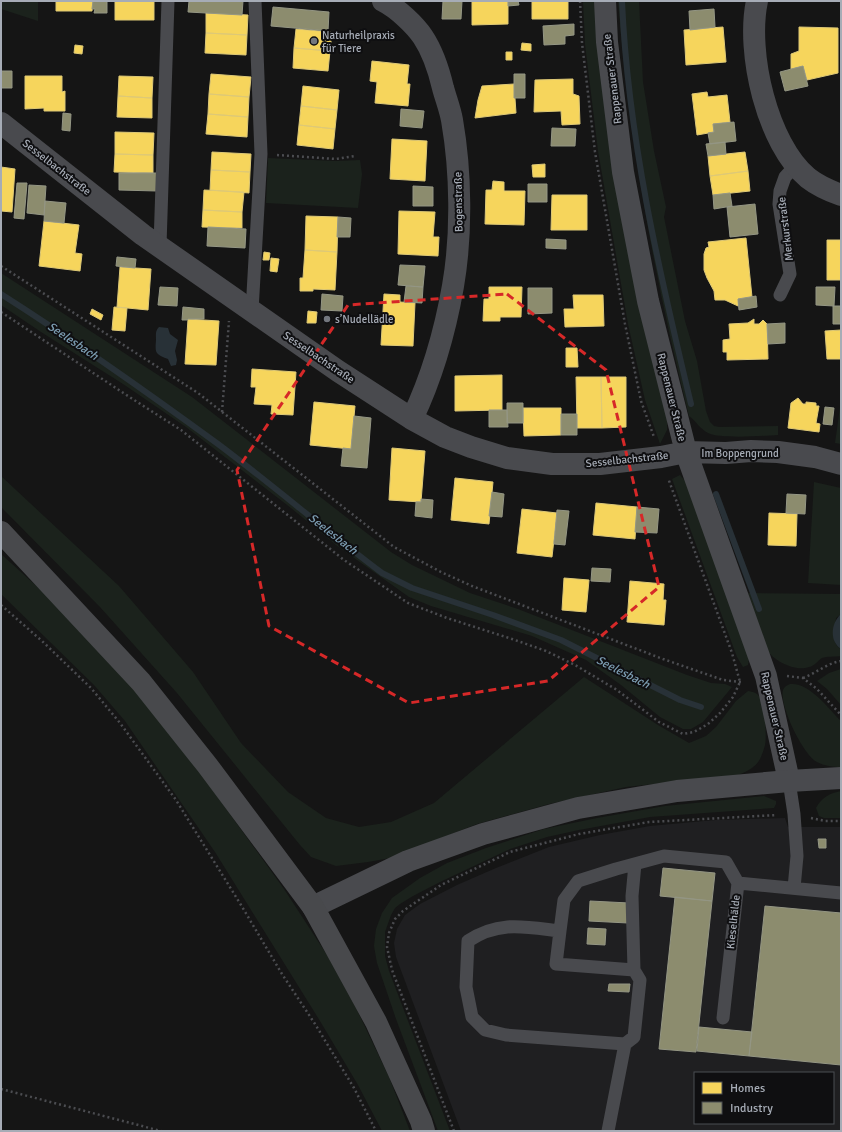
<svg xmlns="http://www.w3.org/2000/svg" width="842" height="1132" viewBox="0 0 842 1132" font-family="Signika,sans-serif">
  <rect width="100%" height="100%" fill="#151515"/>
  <path fill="#1f1f21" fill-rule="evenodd" d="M 785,818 L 788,827 L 841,827 L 841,1131 L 461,1131 L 396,957 L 394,943 L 397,929 L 405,915 L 420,904 L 457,885 L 496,868 L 549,847 L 600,835 L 650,826 L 715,820 ZM 695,1073 L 833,1073 L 833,1123 L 695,1123 Z"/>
  <path fill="#1b221c" d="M 1,1 L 38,1 L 38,21 L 1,9 Z
    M 583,1 L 596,1 L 667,418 L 667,430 L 660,444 L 645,400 L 628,324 L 598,151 L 585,44 Z
    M 618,1 L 639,1 L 643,82 L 654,151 L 666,207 L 664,217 L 685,321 L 697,361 L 706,411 L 710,422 L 714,426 L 719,427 L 778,426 L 778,435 C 762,436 720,439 708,433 C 700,429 696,421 689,416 C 655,280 629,141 618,1 Z
    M 268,158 L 336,161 L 360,160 L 362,174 L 358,208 L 266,203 Z
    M 1,273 L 192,397 L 391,552 L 412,565 L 470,593 L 518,609 L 687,675 L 711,683 L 725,684 L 732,687 L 703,722 L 691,729 L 683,729 L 660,717 L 621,685 L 586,660 L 532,636 L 431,606 L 409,597 L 336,545 L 291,508 L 186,427 L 123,384 L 41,332 L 1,305 Z
    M 841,400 L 841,444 L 835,443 Z
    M 680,475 L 686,482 L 749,659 L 748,665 L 743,667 L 737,657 L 672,479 Z
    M 1,476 L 119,586 L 193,672 L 241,743 L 288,792 L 326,818 L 359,827 L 391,822 L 434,803 L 584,677 L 658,725 L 689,743 L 706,736 L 716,727 L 736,701 L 748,691 C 753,692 756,692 759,696 C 765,704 767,735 765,745 C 764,749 762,755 760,759 C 755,768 746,772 738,775 L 626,787 L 549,804 L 477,824 L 408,851 L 396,857 L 368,862 L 336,866 L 311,857 L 300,845 L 177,693 L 100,607 L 1,507 Z
    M 814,482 L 841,488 L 841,585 L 808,583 Z
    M 1,554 L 63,610 L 134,687 L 199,771 L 284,889 L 327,955 L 356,1008 L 389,1077 L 410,1131 L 382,1131 L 358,1085 L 320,1021 L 215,852 L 125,721 L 94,685 L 1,594 Z
    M 748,593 L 841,594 L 841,614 L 836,618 C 835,630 830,642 841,649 L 841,656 C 836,657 826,656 822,658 C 817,661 815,666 809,667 C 795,672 774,661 767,650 Z
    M 841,669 L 841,705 L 827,689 L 817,681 L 829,673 Z
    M 790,684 C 809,682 828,708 841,721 L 841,767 C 833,767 824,766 817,762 C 803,755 779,705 783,690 C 784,687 787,685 790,684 Z
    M 841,791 L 841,818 L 824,818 L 819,816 L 816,808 C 821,798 830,793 841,791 Z
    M 764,796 L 776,801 L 776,804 L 774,808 L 650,817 L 579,830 L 547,837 L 510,849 L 440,882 L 413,896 L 400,904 L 395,908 L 391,915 L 385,932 L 385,956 L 389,971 L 450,1131 L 438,1131 L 396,1019 L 377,963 L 374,946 L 376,929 L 382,913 L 392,898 L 420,878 L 447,863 L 486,848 L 544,829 L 597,818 L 665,806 Z"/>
  <path fill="#283137" d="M 159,327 L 168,328 L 170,334 L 178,340 L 175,351 L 177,360 L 176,365 L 171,366 L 168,359 C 155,354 155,353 156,340 C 156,335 155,331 159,327 Z
    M 841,614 L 841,649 C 829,641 831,623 841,614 Z"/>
  <path fill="#f6d55c" stroke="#dec977" d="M 56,1 L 93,1 L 92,11 L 56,11 Z
    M 115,1 L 154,1 L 154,20 L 115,20 Z
    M 472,1 L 508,1 L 508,24 L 472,25 Z
    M 532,1 L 568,1 L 568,19 L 532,19 Z
    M 206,13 L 248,15 L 247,35 L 206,33 Z
    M 723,27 L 726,62 L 686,65 L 684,30 Z
    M 799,27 L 838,28 L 838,73 L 807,80 L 803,66 L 791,69 L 791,54 L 799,51 Z
    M 296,29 L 332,32 L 330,51 L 294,48 Z
    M 206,33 L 247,35 L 246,55 L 205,53 Z
    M 522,43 L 531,44 L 531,51 L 521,50 Z
    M 75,45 L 83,46 L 82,54 L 74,53 Z
    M 294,48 L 330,51 L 328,71 L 293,68 Z
    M 506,52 L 512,52 L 512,60 L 506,60 Z
    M 372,61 L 409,65 L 407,84 L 410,84 L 408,106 L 375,103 L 377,82 L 370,81 Z
    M 211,74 L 251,77 L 249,97 L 209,94 Z
    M 25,76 L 62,76 L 62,92 L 65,91 L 65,111 L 44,111 L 44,108 L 25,109 Z
    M 119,76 L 153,77 L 152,98 L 118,96 Z
    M 573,79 L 573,94 L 579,96 L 580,124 L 562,125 L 561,111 L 534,112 L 535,80 Z
    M 514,84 L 516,113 L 475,118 L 478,100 L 482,86 Z
    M 303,86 L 339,90 L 337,110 L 301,106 Z
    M 707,92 L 708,97 L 727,95 L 730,122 L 713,124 L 714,132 L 697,135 L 692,94 Z
    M 209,94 L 249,97 L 248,117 L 208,114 Z
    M 118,96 L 152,98 L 152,118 L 117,117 Z
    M 301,106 L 337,110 L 335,129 L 299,125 Z
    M 208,114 L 248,117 L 247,137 L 206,134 Z
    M 299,125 L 335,129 L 333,149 L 297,145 Z
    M 115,132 L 154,133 L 153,155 L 115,154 Z
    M 392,139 L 427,141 L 425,181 L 390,179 Z
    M 212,152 L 251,154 L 250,172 L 211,170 Z
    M 745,152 L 748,171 L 710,176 L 708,156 Z
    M 115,154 L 153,155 L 153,173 L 114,172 Z
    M 545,164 L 545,177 L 533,177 L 532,165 Z
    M 1,167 L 15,169 L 12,212 L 1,211 Z
    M 211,170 L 250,172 L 249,193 L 210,190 Z
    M 748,171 L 750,191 L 713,195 L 710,176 Z
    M 493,181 L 504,182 L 504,191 L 525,191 L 524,225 L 485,224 L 486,190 L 492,190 Z
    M 204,190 L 244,192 L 242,212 L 203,210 Z
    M 552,195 L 587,195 L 587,230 L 551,230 Z
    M 203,210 L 242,212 L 242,228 L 202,227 Z
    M 399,211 L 435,212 L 433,237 L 439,237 L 438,256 L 398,254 Z
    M 306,216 L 338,217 L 337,252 L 305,250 Z
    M 44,221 L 79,225 L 75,253 L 82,254 L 80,271 L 39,266 Z
    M 746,238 L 752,297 L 738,299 L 738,306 L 725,300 L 715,300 L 714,291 L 707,278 L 704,270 L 704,254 L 706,248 L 709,247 L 708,242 Z
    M 827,240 L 841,240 L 841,280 L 827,280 Z
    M 305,250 L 337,252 L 335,290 L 313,289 L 313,291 L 300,291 L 300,278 L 303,278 Z
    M 264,252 L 270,253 L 269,260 L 263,260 Z
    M 271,258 L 279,259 L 277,272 L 270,271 Z
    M 120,267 L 151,269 L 148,310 L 117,307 Z
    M 489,287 L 522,287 L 521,317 L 500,317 L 500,321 L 483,321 L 484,299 L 489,299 Z
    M 384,294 L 400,295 L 400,302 L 415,303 L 413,346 L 381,345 Z
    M 573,295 L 603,295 L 604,326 L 565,327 L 564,309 L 574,309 Z
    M 114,307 L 127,308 L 125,331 L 112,330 Z
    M 92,309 L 103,315 L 101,320 L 90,314 Z
    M 308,311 L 317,312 L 316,323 L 307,323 Z
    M 188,319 L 219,321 L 216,365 L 185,364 Z
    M 754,319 L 754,324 L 759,324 L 763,320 L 767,324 L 768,359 L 727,360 L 727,352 L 723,352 L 723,340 L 730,339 L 729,324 L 748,323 Z
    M 841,330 L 841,359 L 827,359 L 825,331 Z
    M 566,348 L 577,348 L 578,367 L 566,367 Z
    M 252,369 L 296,372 L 293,415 L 271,414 L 272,405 L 254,404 L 256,387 L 251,387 Z
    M 502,375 L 502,410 L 455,411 L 455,376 Z
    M 576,377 L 601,377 L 602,428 L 577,428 Z
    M 601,377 L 626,377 L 626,427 L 602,428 Z
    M 798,398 L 803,404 L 806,404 L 806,402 L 816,403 L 816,406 L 819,406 L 816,423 L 820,424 L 819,432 L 788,428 L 791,403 Z
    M 314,402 L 355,406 L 351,449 L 310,445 Z
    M 523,408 L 561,408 L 561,435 L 524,436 Z
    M 392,448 L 425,451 L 421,502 L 389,500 Z
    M 455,478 L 493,482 L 489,524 L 451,520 Z
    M 596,503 L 637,507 L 635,539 L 593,535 Z
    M 522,509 L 557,513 L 552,557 L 517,553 Z
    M 769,513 L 797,514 L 796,546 L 768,545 Z
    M 564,578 L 589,580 L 586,612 L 562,610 Z
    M 630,581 L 664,584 L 663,600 L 666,600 L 664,625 L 627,622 Z"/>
  <path fill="#8c8c6e" stroke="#949684" d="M 93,1 L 107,1 L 107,13 L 94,13 L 95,9 L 92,9 Z
    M 189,1 L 243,1 L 242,15 L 188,12 Z
    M 443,1 L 462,1 L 461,19 L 442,19 Z
    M 508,1 L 518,1 L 519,5 L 508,6 Z
    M 273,7 L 329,12 L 328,31 L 271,26 Z
    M 714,9 L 715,27 L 690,30 L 689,11 Z
    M 574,24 L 574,35 L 565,36 L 565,44 L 544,45 L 543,26 Z
    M 803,66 L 808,86 L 785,91 L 780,72 Z
    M 1,71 L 12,71 L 12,88 L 1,88 Z
    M 514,74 L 525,74 L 525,98 L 514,98 Z
    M 401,109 L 424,111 L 422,128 L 400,126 Z
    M 63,113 L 71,114 L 70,131 L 62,130 Z
    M 734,122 L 736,141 L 710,144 L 708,133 L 714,132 L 713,124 Z
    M 552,128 L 576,129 L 575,146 L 551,146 Z
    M 725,142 L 726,154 L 708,156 L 706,144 Z
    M 119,173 L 158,173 L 157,191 L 119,190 Z
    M 17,183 L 27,183 L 24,219 L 14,218 Z
    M 528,184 L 547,184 L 547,202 L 528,202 Z
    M 29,185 L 46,186 L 44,215 L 27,213 Z
    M 413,186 L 433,187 L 433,206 L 413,206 Z
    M 730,193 L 732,206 L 714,209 L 713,195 Z
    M 45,201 L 66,203 L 64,223 L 44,221 Z
    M 755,204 L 758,234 L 730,237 L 727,207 Z
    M 338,217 L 351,218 L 350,237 L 337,237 Z
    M 208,227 L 246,229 L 245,248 L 207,246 Z
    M 546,239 L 566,240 L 566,249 L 546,248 Z
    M 117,257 L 136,259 L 135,268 L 116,266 Z
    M 400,265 L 425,266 L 423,287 L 398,285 Z
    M 406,286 L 423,287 L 422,303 L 404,302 Z
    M 160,287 L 178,288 L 177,306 L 158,305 Z
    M 816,287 L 835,287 L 834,306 L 816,305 Z
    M 528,288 L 552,288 L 552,313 L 528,314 Z
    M 322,294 L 343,296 L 342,311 L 321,310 Z
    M 756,296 L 757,307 L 739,310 L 738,299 Z
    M 833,306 L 841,306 L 841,324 L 833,324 Z
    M 183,307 L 204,309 L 204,319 L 188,319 L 187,320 L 182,320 Z
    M 785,323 L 785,343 L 768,344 L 767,324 Z
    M 507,403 L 523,403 L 523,423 L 507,423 Z
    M 825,407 L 834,408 L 832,425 L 823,424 Z
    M 489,410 L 507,410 L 508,427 L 489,427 Z
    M 561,414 L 577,414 L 577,435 L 561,435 Z
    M 354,416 L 371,418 L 367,468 L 341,466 L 343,448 L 351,449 Z
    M 492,492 L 504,494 L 502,517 L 489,516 Z
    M 787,494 L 806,495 L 805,514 L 786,513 Z
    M 421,499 L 433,500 L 432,518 L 415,516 L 416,502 L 421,502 Z
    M 637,507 L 659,509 L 657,533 L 635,532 Z
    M 557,510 L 569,511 L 565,545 L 554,544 Z
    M 592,568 L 611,569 L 610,582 L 591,581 Z
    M 818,839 L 826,839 L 826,848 L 819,848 Z
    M 663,868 L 715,873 L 712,901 L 660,896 Z
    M 675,897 L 712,901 L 696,1052 L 659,1049 Z
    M 590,901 L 629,903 L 628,923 L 589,921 Z
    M 765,906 L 841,913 L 841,1065 L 749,1056 Z
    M 588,928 L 606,929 L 605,945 L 587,944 Z
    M 609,984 L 630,984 L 629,992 L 608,991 Z
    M 699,1027 L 752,1032 L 749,1056 L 697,1051 Z"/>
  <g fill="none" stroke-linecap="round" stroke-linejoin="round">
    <path stroke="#283137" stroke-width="6" d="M 622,1 C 628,138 659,271 691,404
      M 1,294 C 75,341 147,392 218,444 C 274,486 326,531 382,573 L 412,588 L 493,615 L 561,640 L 680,700 L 701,707
      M 716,494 L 759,609"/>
    <path stroke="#4b4c50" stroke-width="2.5" stroke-dasharray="2 3" stroke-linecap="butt" d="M 580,1 L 582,43 L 595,152 L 625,324 L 641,401 L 654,437
      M 277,155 L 336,159 L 355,156
      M 1,266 L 198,393 L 394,547 L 441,572 L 472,586 L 663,659 L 723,680 L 741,682
      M 1,312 L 131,398 L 181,430 L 344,560 L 408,603 L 447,618 L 512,639 L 546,651 L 575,665 L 617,690 L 659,722 L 683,734 L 694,732 L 708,724 L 720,713 L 733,697 L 740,682 L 732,653 L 668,478
      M 222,412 L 229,321
      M 1,605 L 42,641 L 91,688 L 120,723 L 176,800 L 241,905 L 282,974 L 315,1024 L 354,1088 L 376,1131
      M 787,676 L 803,678 L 817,689 L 841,715
      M 803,678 C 816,673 828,663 841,661
      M 811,818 L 825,821 L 841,821
      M 1,1089 L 161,1131
      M 454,1131 L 392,970 L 387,947 L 389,933 L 395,919 L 403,911 L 441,885 L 510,852 L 579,834 L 649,822 L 777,815"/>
    <path stroke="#494a4e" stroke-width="13" d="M 160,245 L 168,1
      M 780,295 L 790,274 L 779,204 L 780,191 L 785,177 L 796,165
      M 252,311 L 261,154 L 255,1
      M 789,781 L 794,814 L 797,856 L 794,888
      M 560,931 L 556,964 L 634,970 L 632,896 L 635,864
      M 723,1018 L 738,883 L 841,893
      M 625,1044 L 634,1037 L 640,980 L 634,970
      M 608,1131 L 625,1044 L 506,1035 L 485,1030 L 472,1017 L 466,987 L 468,941 C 499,920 526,927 560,931 L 564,900 L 578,881 L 616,869 L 664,856 L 726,862 L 738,883"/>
    <path stroke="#494a4e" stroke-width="22" d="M 383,1 C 397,8 415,25 423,37 C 433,52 439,71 443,88 C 446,99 450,109 452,120 C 461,172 462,234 453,286 C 445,332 432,377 412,419
      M 605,1 L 607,42 L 623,172 L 648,301 L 686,452 L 766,676 L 789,781
      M 757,1 C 746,52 767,144 808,178 C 817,185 830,191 841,195
      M 1,123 L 143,235 L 338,371 L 412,419 L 445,437 L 471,447 L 507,458 L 552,464 L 600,464 L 661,457 L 686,452 L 726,453 L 751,451 L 778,452 L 815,457 L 841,464"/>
    <path stroke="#494a4e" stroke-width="22" d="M 313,907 L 408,861 L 483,834 L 578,808 L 677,791 L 789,781 L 841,778"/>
    <path stroke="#48494c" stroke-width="22" d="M 1,532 L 141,682 L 207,765 L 313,907 L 376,1022 L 421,1121 L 424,1131"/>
  </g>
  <path fill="none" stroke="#d62828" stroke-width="3" stroke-dasharray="8 5" stroke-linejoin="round" d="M 507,294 L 606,370 L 659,587 L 548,681 L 409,703 L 269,626 L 237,470 L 348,305 Z"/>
  <g fill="#73777e" stroke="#0f0f11" stroke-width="1.5">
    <circle cx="314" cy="41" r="4"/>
    <circle cx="327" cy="319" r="4"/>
  </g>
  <g text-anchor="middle" stroke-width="4" stroke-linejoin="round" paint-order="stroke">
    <g font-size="11" fill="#a6acb6" stroke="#0f0f11" text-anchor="start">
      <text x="322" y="39">Naturheilpraxis<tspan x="322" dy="13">für Tiere</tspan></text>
      <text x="335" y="323">s’Nudellädle</text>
    </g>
    <g font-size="11" fill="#a6acb6" stroke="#0f0f11">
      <text transform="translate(612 79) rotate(-97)" y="4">Rappenauer Straße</text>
      <text transform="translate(57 167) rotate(38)" y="4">Sesselbachstraße</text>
      <text transform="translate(458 202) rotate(-91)" y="4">Bogenstraße</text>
      <text transform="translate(785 229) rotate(-97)" y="4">Merkurstraße</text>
      <text transform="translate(319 357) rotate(34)" y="4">Sesselbachstraße</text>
      <text transform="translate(672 397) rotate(76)" y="4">Rappenauer Straße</text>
      <text x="740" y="457">Im Boppengrund</text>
      <text transform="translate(627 459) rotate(-6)" y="4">Sesselbachstraße</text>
      <text transform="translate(775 716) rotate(77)" y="4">Rappenauer Straße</text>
      <text transform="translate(733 922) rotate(-84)" y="4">Kieselhälde</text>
    </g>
    <g font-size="12" font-style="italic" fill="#7c9db2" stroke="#0f0f11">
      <text transform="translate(73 341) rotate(34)" y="4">Seelesbach</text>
      <text transform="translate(333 534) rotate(38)" y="4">Seelesbach</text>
      <text transform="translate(623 672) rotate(27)" y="4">Seelesbach</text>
    </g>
  </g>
  <rect width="842" height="1132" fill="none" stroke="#a6acb6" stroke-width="4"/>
  <rect x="694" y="1072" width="140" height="52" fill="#0f0f11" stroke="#4b4e53"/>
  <rect x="702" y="1082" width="20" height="12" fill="#f6d55c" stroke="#4b4e53"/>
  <text x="730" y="1092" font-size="12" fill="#a6acb6">Homes</text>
  <rect x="702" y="1102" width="20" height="12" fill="#8c8c6e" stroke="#4b4e53"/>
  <text x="730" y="1112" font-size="12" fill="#a6acb6">Industry</text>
</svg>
